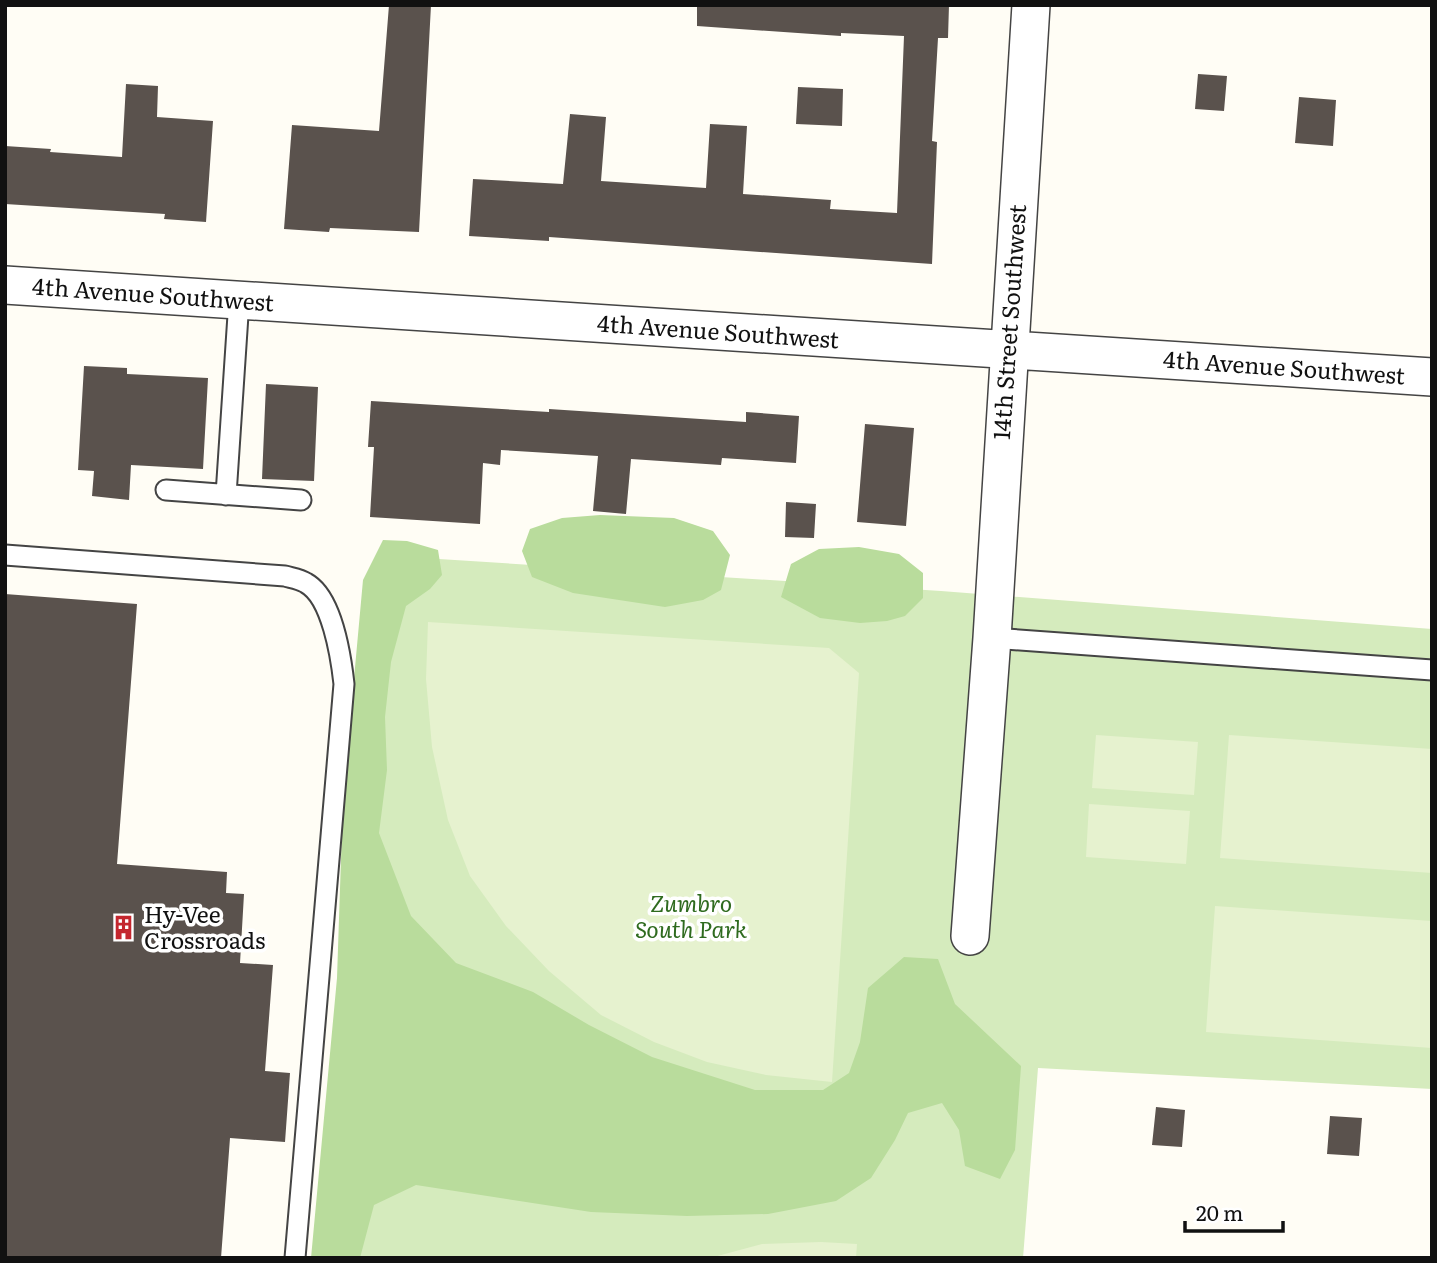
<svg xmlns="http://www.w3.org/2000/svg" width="1437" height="1263" viewBox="0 0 1437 1263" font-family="Literata,serif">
  <rect width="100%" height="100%" fill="#fffdf5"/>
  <path fill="#d5ebbd" d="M 376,555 L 941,591 L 1432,629 L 1432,1089 L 1038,1068 L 1023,1258 L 320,1258 Z"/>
  <path fill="#b9dc9c" d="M 600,515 L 674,518 L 713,531 L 730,555 L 721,590 L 703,600 L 665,607 L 573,593 L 532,577 L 522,551 L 530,529 L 562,518 Z
    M 383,540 L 407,541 L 438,550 L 442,575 L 430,589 L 406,606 L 391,662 L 385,717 L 387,770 L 379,833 L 411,916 L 456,963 L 533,992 L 589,1025 L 652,1057 L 755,1090 L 823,1090 L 849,1073 L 860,1042 L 868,988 L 904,957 L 938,959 L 955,1004 L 1021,1066 L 1015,1150 L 1000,1179 L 965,1166 L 959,1130 L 942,1103 L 908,1113 L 895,1140 L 871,1178 L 836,1201 L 768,1214 L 687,1216 L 591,1212 L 416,1185 L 374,1205 L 360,1258 L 311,1258 L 337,978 L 343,799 L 363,580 Z
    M 859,547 L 899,554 L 923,573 L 923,598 L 905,616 L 887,621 L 860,623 L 820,618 L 781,597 L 791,564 L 819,549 Z"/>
  <path fill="#e6f2cf" d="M 428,622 L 829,648 L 859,673 L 832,1082 L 766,1075 L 707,1062 L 654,1042 L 601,1015 L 549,971 L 506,926 L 470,876 L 448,820 L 432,747 L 426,679 Z
    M 1096,735 L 1198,742 L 1194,795 L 1092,788 Z
    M 1229,735 L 1432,749 L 1432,873 L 1220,858 Z
    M 1089,804 L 1190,811 L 1186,864 L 1086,857 Z
    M 1215,906 L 1432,921 L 1432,1048 L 1206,1032 Z
    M 821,1242 L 857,1244 L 856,1258 L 710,1258 L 762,1244 Z"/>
  <path fill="#5a524d" d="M 389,5 L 431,5 L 419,232 L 330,228 L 329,232 L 284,229 L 292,125 L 379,131 Z
    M 697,5 L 949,5 L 948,38 L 938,38 L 932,141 L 937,142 L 932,264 L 549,237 L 549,241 L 469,236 L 473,179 L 563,184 L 570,114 L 606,117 L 601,181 L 706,188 L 710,124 L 747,126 L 743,194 L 831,200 L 830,209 L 897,213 L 904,36 L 841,33 L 841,36 L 697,26 Z
    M 1198,74 L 1227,76 L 1224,111 L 1195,109 Z
    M 126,84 L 158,86 L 157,117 L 213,121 L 206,222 L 164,219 L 165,214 L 5,204 L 5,146 L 51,149 L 50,152 L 122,157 Z
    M 798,87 L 843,89 L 842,126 L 796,124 Z
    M 1299,97 L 1336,100 L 1333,146 L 1295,143 Z
    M 84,366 L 127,368 L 127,374 L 208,378 L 203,469 L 131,465 L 129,500 L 92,496 L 94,471 L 78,470 Z
    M 266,384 L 318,387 L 314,481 L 262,479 Z
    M 371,401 L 549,412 L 549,409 L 746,422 L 746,412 L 799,416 L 796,463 L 722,458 L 721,465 L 631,459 L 626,514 L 593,511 L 598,456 L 501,450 L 500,465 L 483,463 L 480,524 L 370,517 L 374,447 L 368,447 Z
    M 865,424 L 914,428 L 906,526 L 857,522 Z
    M 786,502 L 816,504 L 814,538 L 785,537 Z
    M 5,594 L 137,604 L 117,864 L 227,872 L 226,893 L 244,894 L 240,963 L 273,965 L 265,1071 L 290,1073 L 285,1142 L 230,1138 L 221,1258 L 5,1258 Z
    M 1156,1107 L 1185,1110 L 1182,1147 L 1152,1145 Z
    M 1330,1116 L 1362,1118 L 1359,1156 L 1327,1154 Z"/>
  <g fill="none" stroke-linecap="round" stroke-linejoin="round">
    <defs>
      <path id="lane" d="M 166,490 L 301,500
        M 226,495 L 239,300
        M 5,555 L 285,576 C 292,578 300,579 306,583 C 332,597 341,657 344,684 L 295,1258
        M 992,638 L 1432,670"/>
      <path id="street" d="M 5,285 L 1432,377
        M 970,936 L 992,638 L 1031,5"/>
    </defs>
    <use href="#lane" stroke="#444" stroke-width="23"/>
    <use href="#street" stroke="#444" stroke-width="40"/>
    <use href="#lane" stroke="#fff" stroke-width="19"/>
    <use href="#street" stroke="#fff" stroke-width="37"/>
  </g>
  <defs>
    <symbol id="building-bare" viewBox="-9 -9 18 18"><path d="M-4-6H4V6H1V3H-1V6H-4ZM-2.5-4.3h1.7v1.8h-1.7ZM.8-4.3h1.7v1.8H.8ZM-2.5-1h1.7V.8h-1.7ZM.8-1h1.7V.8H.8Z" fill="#c4262e" stroke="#fff" stroke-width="2.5" paint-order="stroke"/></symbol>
  </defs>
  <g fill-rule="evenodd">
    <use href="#building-bare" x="106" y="910" width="35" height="35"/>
  </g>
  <g text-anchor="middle" stroke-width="7" stroke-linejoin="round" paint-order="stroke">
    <g font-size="23" fill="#111" stroke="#fff">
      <text transform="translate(153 295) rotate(4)" y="8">4th Avenue Southwest</text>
      <text transform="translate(1010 322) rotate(-86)" y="8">14th Street Southwest</text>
      <text transform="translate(718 332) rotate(4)" y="8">4th Avenue Southwest</text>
      <text transform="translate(1284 368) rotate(4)" y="8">4th Avenue Southwest</text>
    </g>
    <g font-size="23" font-style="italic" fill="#2f6b1f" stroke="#fff">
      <text x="691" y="912">Zumbro<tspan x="691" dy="26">South Park</tspan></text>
    </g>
    <g font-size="23" fill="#111" stroke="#fff" text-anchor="start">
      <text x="144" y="923">Hy-Vee<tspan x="144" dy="26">Crossroads</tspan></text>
    </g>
  </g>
  <rect width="1437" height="1263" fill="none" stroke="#111111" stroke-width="14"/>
  <path d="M1185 1221v10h98v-10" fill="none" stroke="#111111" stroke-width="3.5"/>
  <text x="1196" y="1221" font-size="21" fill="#111111" stroke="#ffffff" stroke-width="5" paint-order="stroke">20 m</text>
</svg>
